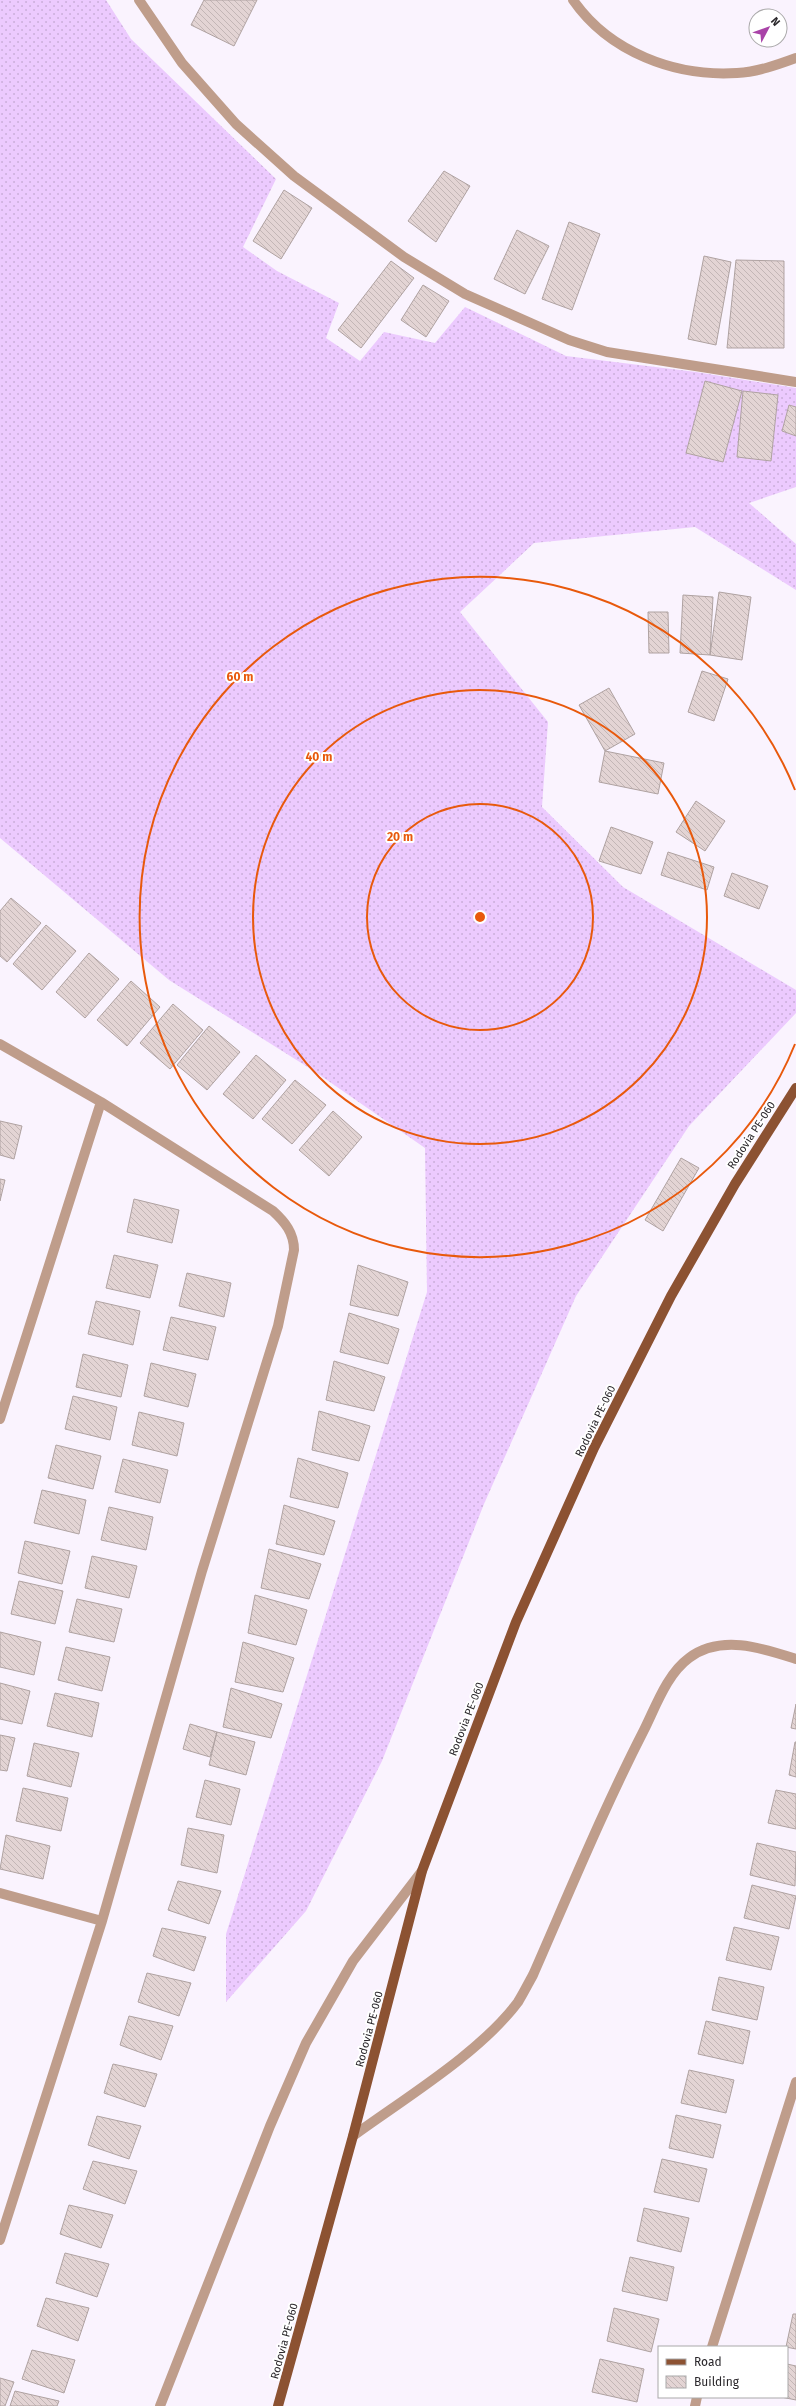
<svg xmlns="http://www.w3.org/2000/svg" width="796" height="2406" viewBox="0 0 796 2406" font-family="'Fira Sans',sans-serif">
  <defs>
    <pattern id="grass-dots" width="8" height="8" patternUnits="userSpaceOnUse"><rect width="8" height="8" fill="#eccafe"/><path d="M2 2h.1M6 6h.1" fill="none" stroke="#cbaeda" stroke-width="1.8" stroke-linecap="round"/></pattern>
    <pattern id="building-back-hatch" width="6" height="6" patternUnits="userSpaceOnUse"><rect width="6" height="6" fill="#e3d4d4"/><path d="M-1 5l2 2M0 0l6 6M5-1l2 2" fill="none" stroke="#c3b6b6"/></pattern>
  </defs>
  <rect width="100%" height="100%" fill="#faf3fe"/>
  <path fill="url(#grass-dots)" d="M 0,0 L 106,0 L 131,39 L 276,179 L 243,247 L 277,271 L 339,303 L 326,338 L 360,361 L 384,332 L 435,343 L 465,307 L 566,356 L 696,372 L 796,388 L 796,487 L 749,503 L 796,544 L 796,590 L 695,527 L 534,543 L 460,612 L 548,722 L 542,807 L 623,887 L 796,990 L 796,1013 L 689,1126 L 576,1296 L 484,1504 L 382,1761 L 306,1911 L 226,2002 L 226,1934 L 427,1292 L 425,1148 L 314,1071 L 169,980 L 0,838 Z"/>
  <path fill="url(#building-back-hatch)" stroke="#afa2a1" d="M 204,0 L 257,0 L 234,46 L 191,25 Z
    M 444,171 L 470,186 L 436,242 L 408,221 Z
    M 284,190 L 312,208 L 281,259 L 253,241 Z
    M 569,222 L 600,234 L 572,310 L 542,299 Z
    M 517,230 L 549,246 L 525,294 L 494,279 Z
    M 704,256 L 731,262 L 716,345 L 688,339 Z
    M 736,260 L 784,261 L 784,348 L 727,348 Z
    M 391,261 L 414,278 L 361,348 L 338,330 Z
    M 423,285 L 449,301 L 426,337 L 401,320 Z
    M 705,381 L 742,391 L 723,462 L 686,453 Z
    M 743,391 L 778,395 L 771,461 L 737,457 Z
    M 789,405 L 796,407 L 796,436 L 782,431 Z
    M 719,592 L 751,597 L 742,660 L 710,655 Z
    M 683,595 L 713,597 L 710,655 L 680,653 Z
    M 648,612 L 668,612 L 669,653 L 649,653 Z
    M 702,671 L 728,679 L 714,721 L 688,712 Z
    M 609,688 L 635,734 L 605,751 L 579,705 Z
    M 605,751 L 664,763 L 658,794 L 599,782 Z
    M 696,801 L 725,821 L 705,851 L 676,832 Z
    M 611,827 L 653,842 L 641,874 L 599,861 Z
    M 668,852 L 714,867 L 707,890 L 661,875 Z
    M 732,873 L 768,886 L 759,909 L 724,896 Z
    M 11,898 L 41,923 L 7,962 L 0,956 L 0,911 Z
    M 46,925 L 76,951 L 42,990 L 13,964 Z
    M 89,953 L 119,979 L 85,1018 L 56,992 Z
    M 131,981 L 160,1007 L 127,1046 L 97,1020 Z
    M 173,1004 L 203,1030 L 170,1069 L 140,1043 Z
    M 209,1026 L 240,1052 L 207,1090 L 177,1065 Z
    M 256,1055 L 286,1080 L 253,1119 L 223,1094 Z
    M 295,1080 L 326,1105 L 292,1144 L 262,1119 Z
    M 333,1111 L 362,1137 L 329,1176 L 299,1150 Z
    M 0,1121 L 22,1126 L 14,1159 L 0,1155 Z
    M 681,1158 L 699,1168 L 663,1231 L 645,1220 Z
    M 0,1179 L 5,1180 L 0,1201 Z
    M 134,1199 L 179,1210 L 172,1243 L 127,1232 Z
    M 114,1255 L 158,1265 L 150,1298 L 106,1288 Z
    M 358,1265 L 408,1282 L 398,1316 L 350,1305 Z
    M 187,1273 L 231,1283 L 224,1317 L 179,1306 Z
    M 96,1301 L 140,1311 L 133,1345 L 88,1334 Z
    M 349,1313 L 399,1329 L 388,1364 L 340,1352 Z
    M 171,1317 L 216,1327 L 208,1360 L 163,1350 Z
    M 83,1354 L 128,1365 L 121,1397 L 76,1387 Z
    M 334,1361 L 385,1377 L 374,1411 L 326,1400 Z
    M 151,1363 L 196,1374 L 188,1407 L 144,1396 Z
    M 73,1396 L 117,1407 L 110,1440 L 65,1429 Z
    M 319,1411 L 370,1426 L 359,1461 L 312,1450 Z
    M 139,1412 L 184,1423 L 177,1456 L 132,1445 Z
    M 56,1445 L 101,1456 L 93,1489 L 48,1478 Z
    M 298,1458 L 348,1473 L 338,1508 L 290,1497 Z
    M 123,1459 L 168,1470 L 160,1503 L 115,1492 Z
    M 42,1490 L 86,1500 L 79,1534 L 34,1523 Z
    M 284,1505 L 335,1521 L 324,1555 L 276,1544 Z
    M 109,1507 L 153,1517 L 146,1550 L 101,1540 Z
    M 25,1541 L 70,1551 L 62,1584 L 18,1573 Z
    M 269,1549 L 321,1564 L 309,1599 L 261,1588 Z
    M 92,1556 L 137,1566 L 129,1598 L 85,1588 Z
    M 19,1581 L 63,1591 L 55,1624 L 11,1614 Z
    M 255,1595 L 307,1610 L 296,1645 L 248,1633 Z
    M 77,1599 L 122,1609 L 114,1642 L 69,1632 Z
    M 0,1632 L 41,1642 L 34,1675 L 0,1667 Z
    M 243,1642 L 294,1658 L 283,1692 L 235,1682 Z
    M 66,1647 L 110,1657 L 102,1691 L 58,1680 Z
    M 0,1683 L 30,1691 L 22,1724 L 0,1719 Z
    M 231,1688 L 282,1704 L 271,1738 L 223,1727 Z
    M 55,1693 L 99,1703 L 92,1737 L 47,1726 Z
    M 796,1704 L 796,1729 L 791,1728 Z
    M 190,1724 L 217,1732 L 210,1757 L 183,1749 Z
    M 217,1732 L 255,1742 L 246,1775 L 209,1765 Z
    M 0,1735 L 15,1738 L 7,1771 L 0,1770 Z
    M 795,1742 L 796,1742 L 796,1777 L 789,1775 Z
    M 34,1743 L 79,1753 L 71,1787 L 27,1776 Z
    M 205,1780 L 240,1789 L 231,1825 L 196,1817 Z
    M 23,1788 L 68,1798 L 61,1831 L 16,1821 Z
    M 776,1790 L 796,1794 L 796,1829 L 768,1823 Z
    M 188,1828 L 224,1835 L 217,1873 L 181,1865 Z
    M 6,1835 L 50,1846 L 43,1879 L 0,1869 Z
    M 757,1843 L 796,1852 L 795,1886 L 750,1875 Z
    M 178,1881 L 221,1891 L 209,1924 L 168,1910 Z
    M 752,1885 L 796,1896 L 789,1929 L 744,1918 Z
    M 734,1927 L 779,1937 L 771,1970 L 726,1960 Z
    M 162,1928 L 206,1937 L 194,1971 L 153,1956 Z
    M 147,1973 L 191,1983 L 179,2016 L 138,2002 Z
    M 719,1977 L 764,1987 L 757,2020 L 712,2010 Z
    M 129,2016 L 173,2026 L 161,2060 L 120,2045 Z
    M 706,2021 L 750,2031 L 743,2064 L 698,2054 Z
    M 113,2064 L 157,2074 L 145,2107 L 104,2093 Z
    M 689,2070 L 734,2080 L 726,2113 L 681,2103 Z
    M 676,2115 L 721,2125 L 713,2158 L 669,2148 Z
    M 97,2116 L 141,2126 L 129,2159 L 88,2145 Z
    M 662,2159 L 707,2169 L 699,2202 L 654,2192 Z
    M 93,2161 L 137,2171 L 125,2204 L 83,2189 Z
    M 69,2205 L 113,2215 L 101,2248 L 60,2234 Z
    M 644,2208 L 689,2218 L 681,2252 L 637,2241 Z
    M 65,2253 L 109,2264 L 97,2297 L 56,2283 Z
    M 630,2257 L 674,2267 L 667,2301 L 622,2291 Z
    M 46,2298 L 89,2308 L 78,2341 L 37,2326 Z
    M 614,2308 L 659,2319 L 651,2352 L 607,2341 Z
    M 793,2314 L 796,2314 L 796,2349 L 786,2347 Z
    M 32,2350 L 75,2360 L 64,2393 L 22,2379 Z
    M 600,2359 L 644,2369 L 637,2402 L 592,2392 Z
    M 787,2364 L 796,2366 L 796,2400 L 781,2397 L 787,2397 Z
    M 0,2378 L 14,2382 L 5,2406 L 0,2406 Z
    M 15,2391 L 59,2401 L 57,2406 L 10,2406 Z"/>
  <g fill="none" stroke-linecap="round" stroke-linejoin="round">
    <path stroke="#bf9d8b" stroke-width="10" d="M 139,0 L 182,63 L 236,124 L 294,176 L 404,257 L 465,294 L 569,340 L 607,352 L 796,382
      M 573,0 C 609,52 675,77 737,73 C 757,72 777,65 796,58
      M 0,1044 L 101,1102 L 273,1211 C 285,1222 294,1233 294,1250 L 278,1326 L 202,1571 L 102,1921 L 0,2240
      M 0,1419 L 101,1102
      M 0,1893 L 102,1921
      M 353,2136 C 405,2098 480,2053 518,2002 C 523,1994 528,1984 533,1975 C 569,1893 603,1810 644,1730 C 656,1706 667,1674 689,1658 C 721,1634 762,1648 796,1659
      M 712,2347 L 796,2082
      M 160,2406 L 270,2126 L 306,2043 L 353,1961 L 422,1871
      M 695,2406 L 697,2397"/>
    <path stroke="#8c5232" stroke-width="10" d="M 278,2406 L 353,2136 L 422,1871 L 516,1622 L 594,1448 L 671,1296 L 735,1184 L 796,1088"/>
  </g>
  <g fill="none" stroke="#e8590c" stroke-width="2">
    <circle cx="480" cy="917" r="113"/>
    <circle cx="480" cy="917" r="227"/>
    <path d="M795 1044A340 340 0 1 1 795 790"/>
  </g>
  <g text-anchor="middle" stroke-width="4" stroke-linejoin="round" paint-order="stroke">
    <g font-size="11" fill="#2a272b" stroke="#fff">
      <text transform="translate(751 1135) rotate(-57)" y="4">Rodovia PE-060</text>
      <text transform="translate(595 1421) rotate(-64)" y="4">Rodovia PE-060</text>
      <text transform="translate(466 1719) rotate(-69)" y="4">Rodovia PE-060</text>
      <text transform="translate(369 2029) rotate(-75)" y="4">Rodovia PE-060</text>
      <text transform="translate(284 2341) rotate(-75)" y="4">Rodovia PE-060</text>
    </g>
  </g>
  <circle cx="480" cy="917" r="6" fill="#e8590c" stroke="#fff" stroke-width="2"/>
  <g font-size="12" text-anchor="middle" font-weight="bold" fill="#e8590c" stroke="#fff" stroke-width="4" stroke-linejoin="round" paint-order="stroke">
    <text x="240" y="681">60 m</text>
    <text x="319" y="761">40 m</text>
    <text x="400" y="841">20 m</text>
  </g>
  <rect x="658" y="2346" width="130" height="52" fill="#ffffff" stroke="#aaa9aa"/>
  <rect x="666" y="2359" width="20" height="6" fill="#8c5232" stroke="#aaa9aa"/>
  <text x="694" y="2366" font-size="12" fill="#2a272b">Road</text>
  <rect x="666" y="2376" width="20" height="12" fill="url(#building-back-hatch)" stroke="#aaa9aa"/>
  <text x="694" y="2386" font-size="12" fill="#2a272b">Building</text>
  <g transform="translate(768 28) rotate(49)"><circle r="19" fill="#ffffff" stroke="#aaa9aa"/>
  <path d="M0-3L7 15L0 10L-7 15Z" fill="#a943a8"/>
  <text y="-6" font-size="11" font-weight="bold" text-anchor="middle" fill="#2a272b">N</text>
  </g>
</svg>
